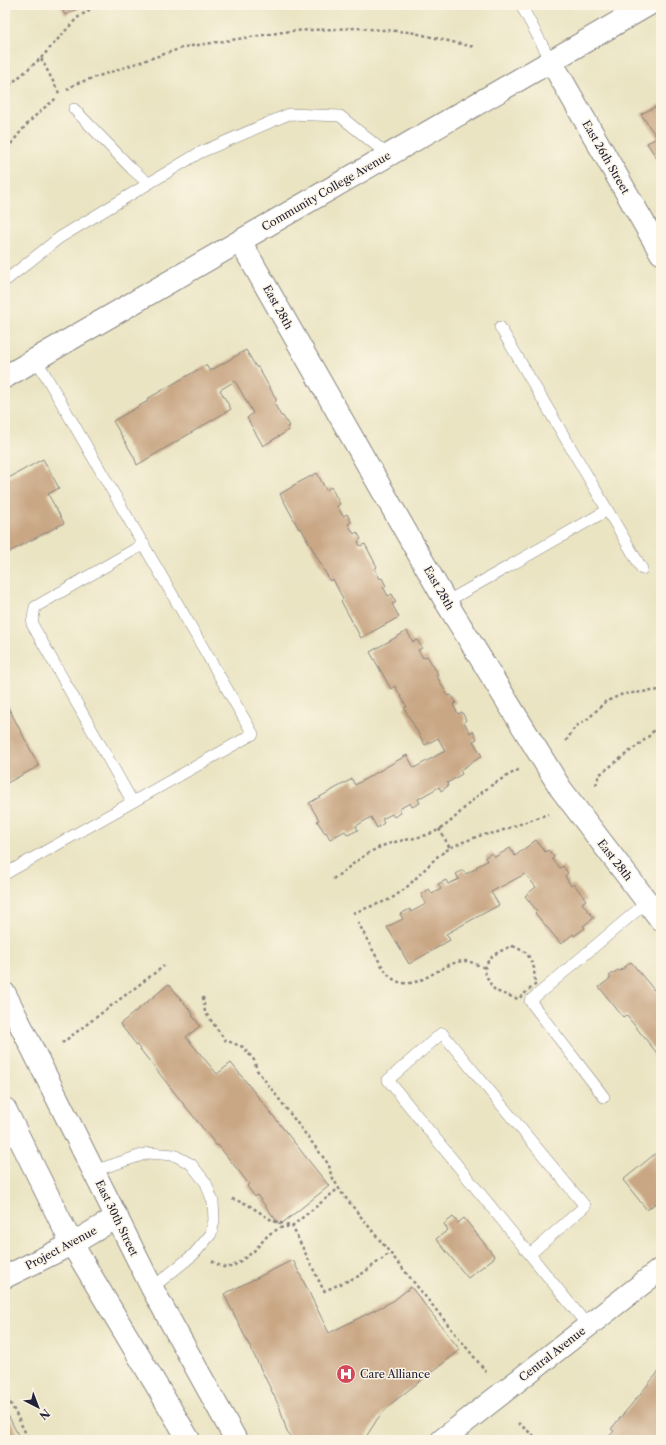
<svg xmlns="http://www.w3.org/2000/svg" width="666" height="1445" viewBox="0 0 666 1445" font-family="'Libre Caslon Text',serif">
  <rect width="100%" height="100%" fill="#fcf5e5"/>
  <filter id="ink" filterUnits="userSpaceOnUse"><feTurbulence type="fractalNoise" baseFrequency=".025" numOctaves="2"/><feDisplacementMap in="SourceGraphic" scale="8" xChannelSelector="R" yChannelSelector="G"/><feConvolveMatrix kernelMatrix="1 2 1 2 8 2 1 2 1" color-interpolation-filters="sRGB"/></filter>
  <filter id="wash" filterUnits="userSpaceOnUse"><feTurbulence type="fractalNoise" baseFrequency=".012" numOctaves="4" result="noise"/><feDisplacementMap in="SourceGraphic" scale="16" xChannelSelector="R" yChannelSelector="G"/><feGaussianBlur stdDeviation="0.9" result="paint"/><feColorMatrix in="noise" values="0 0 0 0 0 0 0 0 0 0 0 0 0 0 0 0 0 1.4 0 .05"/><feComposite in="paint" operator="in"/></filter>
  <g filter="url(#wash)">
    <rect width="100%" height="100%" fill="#eae4c3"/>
    <g id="blocks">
      <path fill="#c9a785" d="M 60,5 L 85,5 L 65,15 Z
        M 661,104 L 661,165 L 647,143 L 657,138 L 641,114 Z
        M 246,350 L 256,367 L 258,367 L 276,399 L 276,401 L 274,403 L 281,416 L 283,416 L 289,426 L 287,427 L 289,430 L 263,446 L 247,418 L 253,413 L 235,381 L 220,390 L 231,409 L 137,465 L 134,457 L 113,421 L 148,401 L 147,399 L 206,365 L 210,371 Z
        M 43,459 L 59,488 L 48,494 L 64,523 L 5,554 L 5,480 Z
        M 317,473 L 326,490 L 331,487 L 340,504 L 337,506 L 343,516 L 347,514 L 351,522 L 348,524 L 354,534 L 357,532 L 361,539 L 358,541 L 360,546 L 365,544 L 377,567 L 375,569 L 380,579 L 382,578 L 386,586 L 383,587 L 388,596 L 392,594 L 396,602 L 392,604 L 399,617 L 361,638 L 341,601 L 343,599 L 333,579 L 330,581 L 301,528 L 299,529 L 280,494 L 292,487 L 292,486 Z
        M 407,631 L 413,642 L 417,640 L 422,648 L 418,650 L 423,658 L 427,656 L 438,674 L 436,675 L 448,696 L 451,695 L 456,702 L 453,705 L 458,714 L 462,712 L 466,720 L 464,722 L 470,733 L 473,731 L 477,739 L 473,741 L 482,756 L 460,770 L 462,774 L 447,783 L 448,786 L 441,791 L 439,787 L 418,799 L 420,803 L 412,807 L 410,803 L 399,809 L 401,813 L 394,817 L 392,814 L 382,819 L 384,823 L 377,828 L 371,817 L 356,826 L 358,830 L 348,835 L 345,831 L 330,839 L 326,832 L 325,833 L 317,821 L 319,820 L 309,803 L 352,779 L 355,785 L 407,755 L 414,768 L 445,751 L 438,738 L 425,745 L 404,708 L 407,707 L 395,686 L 391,689 L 370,652 Z
        M 5,701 L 39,766 L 5,784 Z
        M 536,840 L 545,852 L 548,850 L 554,857 L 552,859 L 560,868 L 563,866 L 568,873 L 565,876 L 571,886 L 574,884 L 586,900 L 582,903 L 594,918 L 583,926 L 585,928 L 574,936 L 573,934 L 561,944 L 535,913 L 537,911 L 525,896 L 536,887 L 525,874 L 491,892 L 499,905 L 446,934 L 450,940 L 409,964 L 387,927 L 403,919 L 400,914 L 410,909 L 411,912 L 426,904 L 421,894 L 429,889 L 432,894 L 441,889 L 438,884 L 446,880 L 448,884 L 459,879 L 456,874 L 463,870 L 466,874 L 477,868 L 476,867 L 487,861 L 485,857 L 492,853 L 495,857 L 510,848 L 515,856 Z
        M 631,962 L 654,990 L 655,989 L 661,996 L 661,1058 L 626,1015 L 623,1017 L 599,987 L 611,978 L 609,976 L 618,970 L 620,971 Z
        M 169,984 L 193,1014 L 192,1015 L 200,1026 L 186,1037 L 217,1074 L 231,1063 L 329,1186 L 280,1225 L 257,1195 L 255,1197 L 247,1186 L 249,1184 L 218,1145 L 217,1146 L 120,1024 Z
        M 661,1149 L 661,1199 L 647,1210 L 623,1180 Z
        M 453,1217 L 458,1223 L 464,1218 L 495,1257 L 468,1278 L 436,1239 L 448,1230 L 444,1224 Z
        M 293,1260 L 329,1333 L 393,1301 L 411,1287 L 460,1350 L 392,1403 L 378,1418 L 364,1440 L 293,1440 L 287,1432 L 280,1408 L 224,1294 Z
        M 661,1369 L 661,1420 L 657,1426 L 661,1429 L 661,1432 L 654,1440 L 606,1440 L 614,1431 L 611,1429 Z
        M 7,1413 L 18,1435 L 13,1437 L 15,1440 L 5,1440 L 5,1414 Z"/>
    </g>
  </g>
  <g filter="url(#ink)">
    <use href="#blocks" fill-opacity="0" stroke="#86837f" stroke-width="1"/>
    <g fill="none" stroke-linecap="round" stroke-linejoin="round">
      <defs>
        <path id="service" d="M 521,5 L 551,61
          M 74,109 L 132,169 L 148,183
          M 5,281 L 59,238 L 199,153 L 289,114 L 340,116 L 388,155
          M 500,327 L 642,569
          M 446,602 L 606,511
          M 132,801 L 32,624 L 35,607 L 144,544
          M 5,874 L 253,734 L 36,359
          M 604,1097 L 530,1001 L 647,902
          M 94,1171 L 148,1153 L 174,1155 L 191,1164 L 206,1183 L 213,1202 L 214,1220 L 211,1234 L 194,1254 L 152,1288
          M 530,1254 L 585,1206 L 442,1033 L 388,1080 L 588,1326"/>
        <path id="minor" d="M 551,61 L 661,253
          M 240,241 L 446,602 L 561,789 L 661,920
          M 5,1277 L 72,1244 L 117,1217"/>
        <path id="tertiary" d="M 5,377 L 648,5
          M 442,1440 L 661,1269"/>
        <path id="secondary" d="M 5,994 L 152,1288 L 236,1440
          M 5,1109 L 72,1244 L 189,1440"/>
      </defs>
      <use href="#service" stroke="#86837f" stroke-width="12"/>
      <use href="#minor" stroke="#86837f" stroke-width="24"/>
      <use href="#tertiary" stroke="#86837f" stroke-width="24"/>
      <use href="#secondary" stroke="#86837f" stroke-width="24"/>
      <path stroke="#86837f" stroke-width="2.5" stroke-dasharray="3 3" stroke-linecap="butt" d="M 41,58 L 77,18 L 97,5
        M 5,89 L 41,58 L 60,95
        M 67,90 L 75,84 L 185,47 L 290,31 L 356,28 L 410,32 L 474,47
        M 5,154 C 17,133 37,112 57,98
        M 566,741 L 575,727 L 589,718 L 605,702 L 623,694 L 661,690
        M 596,785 L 599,775 L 647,738 L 661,723
        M 439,829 L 450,848
        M 333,879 C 348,869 362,855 378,848 C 398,838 419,841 440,829 C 455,820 461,810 474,799 C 488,786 503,778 520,769
        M 353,913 L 391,899 L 406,888 L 438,856 L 450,848 L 463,842 L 482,835 L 495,833 L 548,814
        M 358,922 C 366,937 377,960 387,973 C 411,1002 439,961 465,961 C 471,961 479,966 485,968
        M 513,946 L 527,953 L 534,968 L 535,985 L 518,999 C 511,996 501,994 495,990 C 492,987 490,983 488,979 C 477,962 499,950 513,946 Z
        M 203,997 L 205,1012 L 225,1040 L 243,1047 L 254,1060 L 257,1070 L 329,1165 L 331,1175 L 341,1192 L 487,1373
        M 62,1043 L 164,966
        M 232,1199 L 247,1204 L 273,1221 L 292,1226 L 324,1291 L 359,1276 L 390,1253
        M 212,1261 L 222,1267 L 232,1267 L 253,1252 L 269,1234 L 280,1228 L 292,1226 L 339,1188
        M 5,1392 L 29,1440
        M 518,1423 L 539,1440"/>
      <use href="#service" stroke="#fff" stroke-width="11"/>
      <use href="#minor" stroke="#fff" stroke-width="22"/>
      <use href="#tertiary" stroke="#fff" stroke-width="22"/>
      <use href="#secondary" stroke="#fff" stroke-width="22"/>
    </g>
  </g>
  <defs>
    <symbol id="hospital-disc" viewBox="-11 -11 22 22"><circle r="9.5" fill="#d1495b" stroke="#fcf5e5"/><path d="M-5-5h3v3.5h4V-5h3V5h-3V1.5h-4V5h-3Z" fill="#fff"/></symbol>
  </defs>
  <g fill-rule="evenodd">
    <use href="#hospital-disc" x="335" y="1363" width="22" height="22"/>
  </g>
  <g text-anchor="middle" stroke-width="3" stroke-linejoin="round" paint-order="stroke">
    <g font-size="11" fill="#22223b" stroke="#fcf5e5">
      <text transform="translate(606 157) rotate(60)" y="4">East 26th Street</text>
      <text transform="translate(326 191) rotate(-30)" y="4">Community College Avenue</text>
      <text transform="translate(278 307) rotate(61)" y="4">East 28th</text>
      <text transform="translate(439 588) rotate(60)" y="4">East 28th</text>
      <text transform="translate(615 860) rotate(52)" y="4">East 28th</text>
      <text transform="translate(117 1218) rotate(64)" y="4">East 30th Street</text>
      <text transform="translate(61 1248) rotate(-28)" y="4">Project Avenue</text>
      <text transform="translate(552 1354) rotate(-38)" y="4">Central Avenue</text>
    </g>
    <g font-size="11" fill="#22223b" stroke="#fcf5e5" text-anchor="start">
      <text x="360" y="1378">Care Alliance</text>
    </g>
  </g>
  <rect width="666" height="1445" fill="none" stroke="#fcf5e5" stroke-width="20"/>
  <g transform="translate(38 1407) rotate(138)" stroke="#fcf5e5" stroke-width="3" paint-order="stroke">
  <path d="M0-3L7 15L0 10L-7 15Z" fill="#22223b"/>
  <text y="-6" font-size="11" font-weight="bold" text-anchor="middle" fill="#22223b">N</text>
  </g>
</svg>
